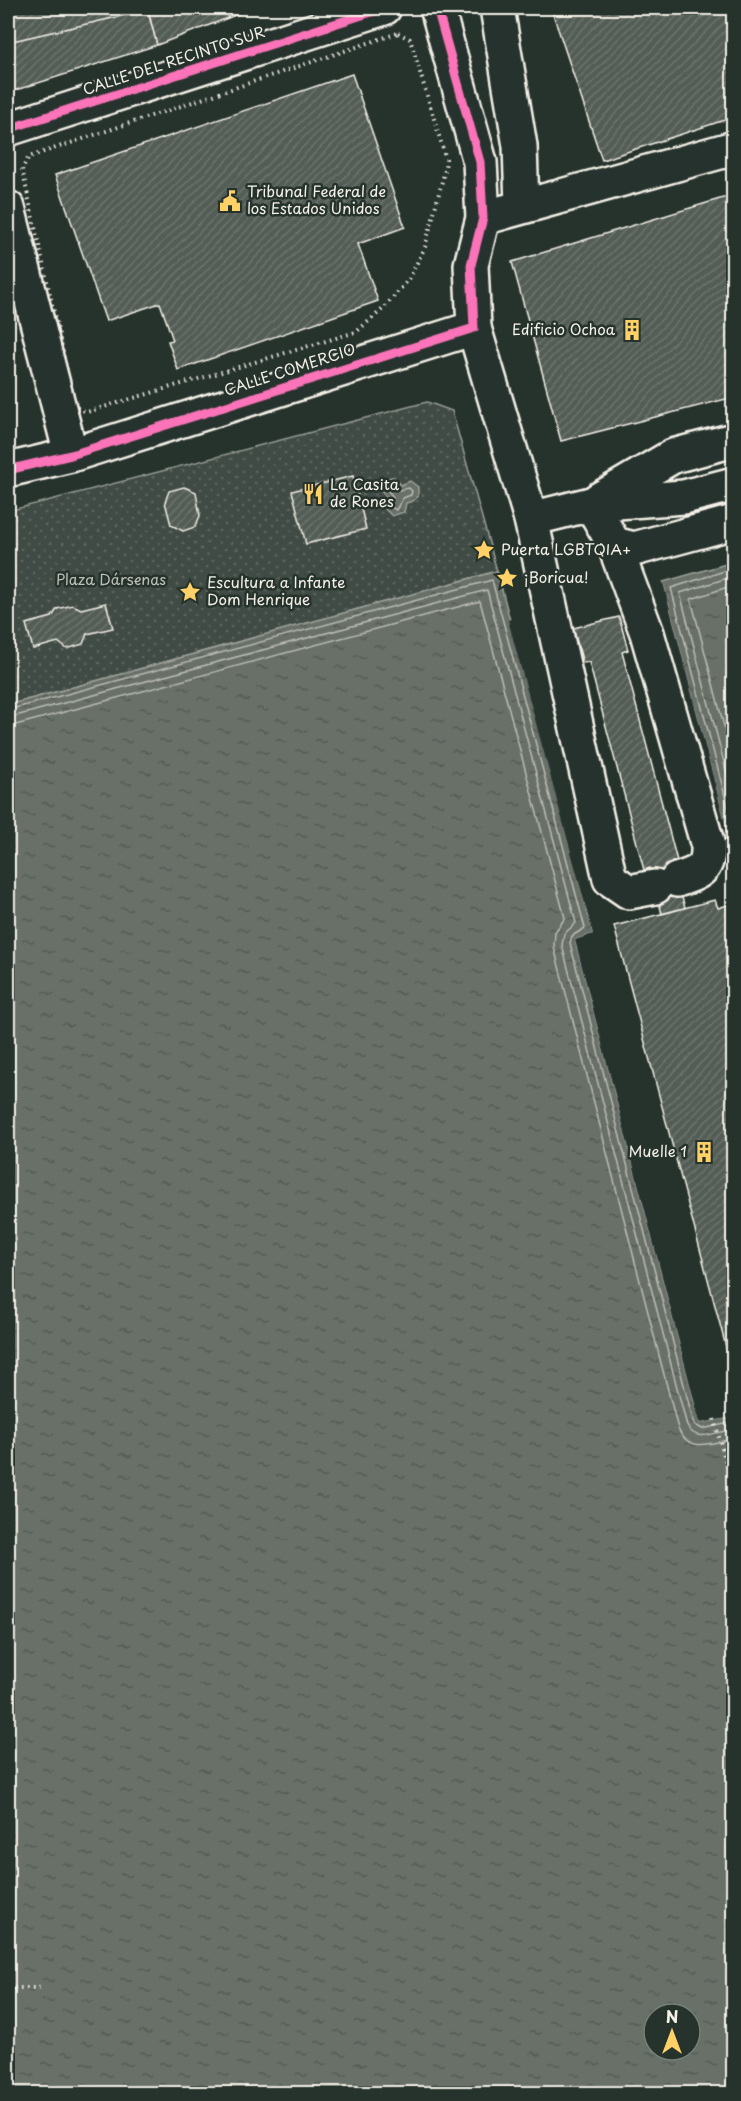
<svg xmlns="http://www.w3.org/2000/svg" width="741" height="2101" viewBox="0 0 741 2101" font-family="'Playpen Sans',sans-serif">
  <defs>
    <pattern id="park-dots" width="8" height="8" patternUnits="userSpaceOnUse" patternTransform="scale(1.5)"><rect width="8" height="8" fill="#414b45"/><path d="M2 2h.1M6 6h.1" fill="none" stroke="#5d6560" stroke-width="1.8" stroke-linecap="round"/></pattern>
    <pattern id="water-ripples" width="26" height="14" patternUnits="userSpaceOnUse" patternTransform="scale(1.5)"><rect width="26" height="14" fill="#676f68"/><path d="M2 4q2-2 4 0t4 0M15 11q2-2 4 0t4 0" fill="none" stroke="#565a55"/></pattern>
    <pattern id="building-hatch" width="6" height="6" patternUnits="userSpaceOnUse" patternTransform="scale(1.5)"><rect width="6" height="6" fill="#525c55"/><path d="M-1 1l2-2M0 6l6-6M5 7l2-2" fill="none" stroke="#6c746d"/></pattern>
  </defs>
  <rect width="100%" height="100%" fill="#26332d"/>
  <filter id="ink" filterUnits="userSpaceOnUse"><feTurbulence type="fractalNoise" baseFrequency=".0167" numOctaves="2"/><feDisplacementMap in="SourceGraphic" scale="12" xChannelSelector="R" yChannelSelector="G"/><feConvolveMatrix kernelMatrix="1 2 1 2 8 2 1 2 1" color-interpolation-filters="sRGB"/></filter>
  <g filter="url(#ink)">
    <path fill="url(#park-dots)" stroke="#9a9e96" stroke-width="1.5" d="M 427,402 L 452,411 L 497,571 L 8,705 L 8,511 Z"/>
    <path fill="url(#water-ripples)" stroke="#9fa39b" stroke-width="1.5" fill-rule="evenodd" d="M 394,477 L 401,485 L 410,481 L 418,487 L 418,496 L 413,501 L 406,503 L 404,512 L 392,516 L 385,509 L 387,498 L 379,488 L 385,478 Z
      M 733,562 L 733,855 L 663,582 Z
      M 497,571 L 593,934 L 575,940 L 700,1423 L 733,1417 L 733,2093 L 8,2094 L 8,705 ZM 654,2014 L 690,2014 L 690,2050 L 654,2050 Z"/>
    <path fill="#26332d" d="M 660,582 L 663,582 L 734,858 L 731,855 Z
      M 511,619 L 596,934 L 594,937 L 579,942 L 702,1420 L 730,1412 L 733,1417 L 700,1423 L 575,940 L 593,934 L 508,620 Z"/>
    <g fill="none" stroke-linecap="round" stroke-linejoin="round">
      <path stroke="#bcbdb5" stroke-width="1.5" d="M 391,483 L 399,490 L 409,488 L 412,491 L 411,495 L 403,498 L 396,510 L 391,507 L 393,497 L 386,488 Z
        M 734,568 L 671,588 L 734,831
        M 734,576 L 680,593 L 734,801
        M 734,585 L 691,599 L 734,765
        M 8,710 L 492,580 L 585,928 L 572,936 L 570,943 L 694,1424 L 702,1429 L 734,1422
        M 8,718 L 487,590 L 576,923 L 564,934 L 562,945 L 687,1426 C 697,1445 717,1430 734,1430
        M 8,727 L 480,601 L 565,918 L 555,932 L 554,947 L 678,1429 C 690,1455 713,1441 734,1439"/>
    </g>
    <path fill="url(#building-hatch)" stroke="#f4f1e8" stroke-width="1.5" d="M 8,8 L 147,8 L 148,10 L 8,42 Z
      M 147,8 L 225,8 L 228,18 L 157,45 Z
      M 225,8 L 253,8 L 228,18 Z
      M 551,8 L 734,8 L 734,117 L 602,160 Z
      M 148,10 L 157,45 L 10,92 L 8,42 Z
      M 352,74 L 405,227 L 358,244 L 378,301 L 178,370 L 168,341 L 173,340 L 160,303 L 106,321 L 55,175 Z
      M 733,195 L 734,397 L 561,441 L 512,262 Z
      M 353,476 L 366,529 L 306,544 L 292,491 Z
      M 184,487 L 196,492 L 200,516 L 195,527 L 183,531 L 171,525 L 165,502 L 169,491 Z
      M 106,603 L 113,628 L 87,634 L 83,644 L 67,649 L 58,642 L 33,649 L 26,624 L 52,617 L 57,609 L 73,605 L 81,609 Z
      M 619,617 L 628,650 L 622,652 L 677,861 L 672,862 L 685,908 L 662,914 L 650,868 L 644,870 L 589,662 L 583,663 L 573,628 Z
      M 715,900 L 718,908 L 734,903 L 734,1377 L 614,926 Z"/>
    <g fill="none" stroke-linecap="round" stroke-linejoin="round">
      <defs>
        <path id="minor" d="M 497,8 L 520,146 L 522,206
          M 8,129 L 384,8
          M 8,208 L 71,455
          M 483,218 L 734,148
          M 8,470 L 71,455 L 474,328 L 471,265 L 483,218 L 480,162 L 437,8
          M 591,504 L 614,544 L 634,549 L 734,522
          M 531,519 L 610,879 L 629,892 L 655,887
          M 614,544 L 647,633 L 708,846 C 709,870 698,873 677,880"/>
        <path id="major" d="M 474,328 L 531,519 L 591,504 L 684,497 L 734,484
          M 598,500 L 673,456 L 734,440"/>
      </defs>
      <use href="#minor" stroke="#f4f1e8" stroke-width="38"/>
      <use href="#major" stroke="#f4f1e8" stroke-width="38"/>
      <path stroke="#f4f1e8" stroke-width="4" stroke-dasharray="1.5 4.5" stroke-linecap="butt" d="M 398,33 L 410,39 L 446,159 L 445,170 L 425,247 L 409,279 L 383,309 L 356,332 L 87,412 L 75,407 L 22,169 L 29,157 Z
        M 714,1419 L 734,1492
        M 8,1988 L 44,1988"/>
      <use href="#minor" stroke="#26332d" stroke-width="33"/>
      <use href="#major" stroke="#26332d" stroke-width="33"/>
      <defs>
        <path id="cycleway" d="M 8,129 L 384,8
          M 8,470 L 71,455 L 474,328 L 471,265 L 483,218 L 480,162 L 437,8"/>
      </defs>
      <use href="#cycleway" stroke="#26332d" stroke-width="13"/>
      <use href="#cycleway" stroke="#fb73b8" stroke-width="9"/>
    </g>
  </g>
  <defs>
    <symbol id="civic-bare" viewBox="-9 -9 18 18"><path d="M-.6-6.5H3V-4.5H.6V-3L4-1V1h2V6H-6V1h2V-1L-.6-3ZM-1.2 2.5V6h2.4V2.5Z" fill="#ffd166" stroke="#26332d" stroke-width="2.5" paint-order="stroke"/></symbol>
    <symbol id="building-bare" viewBox="-9 -9 18 18"><path d="M-4-6H4V6H1V3H-1V6H-4ZM-2.5-4.3h1.7v1.8h-1.7ZM.8-4.3h1.7v1.8H.8ZM-2.5-1h1.7V.8h-1.7ZM.8-1h1.7V.8H.8Z" fill="#ffd166" stroke="#26332d" stroke-width="2.5" paint-order="stroke"/></symbol>
    <symbol id="restaurant-bare" viewBox="-9 -9 18 18"><path d="M-5-6h1v4h1v-4h1v4h1v-4h1v5L-1.5 .5V6h-2V.5L-5-1ZM5-6V6H3V1.5H1.5Q1.5-4 5-6Z" fill="#ffd166" stroke="#26332d" stroke-width="2.5" paint-order="stroke"/></symbol>
    <symbol id="sight-bare" viewBox="-9 -9 18 18"><path d="M0-6L1.8-2.2L6-1.7L2.9 1.2L3.7 5.4L0 3.3L-3.7 5.4L-2.9 1.2L-6-1.7L-1.8-2.2Z" fill="#ffd166" stroke="#26332d" stroke-width="2.5" paint-order="stroke"/></symbol>
  </defs>
  <g fill-rule="evenodd">
    <use href="#civic-bare" x="215" y="186" width="30" height="30"/>
    <use href="#building-bare" x="617" y="315" width="30" height="30"/>
    <use href="#restaurant-bare" x="298" y="479" width="30" height="30"/>
    <use href="#sight-bare" x="469" y="535" width="30" height="30"/>
    <use href="#sight-bare" x="492" y="563" width="30" height="30"/>
    <use href="#sight-bare" x="175" y="577" width="30" height="30"/>
    <use href="#building-bare" x="689" y="1137" width="30" height="30"/>
  </g>
  <g text-anchor="middle" stroke-width="5" stroke-linejoin="round" paint-order="stroke">
    <g font-size="15" fill="#f4f1e8" stroke="#26332d">
      <text transform="translate(174 61) rotate(-18)" y="5">CALLE DEL RECINTO SUR</text>
      <text transform="translate(290 370) rotate(-18)" y="5">CALLE COMERCIO</text>
    </g>
    <g font-size="15" fill="#f4f1e8" stroke="#26332d" text-anchor="start">
      <text x="247" y="197">Tribunal Federal de<tspan x="247" dy="17">los Estados Unidos</tspan></text>
      <text x="615" y="335" text-anchor="end">Edificio Ochoa</text>
      <text x="330" y="490">La Casita<tspan x="330" dy="17">de Rones</tspan></text>
      <text x="501" y="555">Puerta LGBTQIA+</text>
      <text x="524" y="583">¡Boricua!</text>
      <text x="207" y="588">Escultura a Infante<tspan x="207" dy="17">Dom Henrique</tspan></text>
      <text x="687" y="1157" text-anchor="end">Muelle 1</text>
    </g>
    <g font-size="15" fill="#bebfb7" stroke="#26332d">
      <text x="111" y="585">Plaza Dársenas</text>
    </g>
  </g>
  <rect width="741" height="2101" fill="none" stroke="#26332d" stroke-width="30"/>
  <rect x="15" y="15" width="711" height="2071" fill="none" stroke="#f4f1e8" stroke-width="2" filter="url(#ink)"/>
  <g transform="translate(672 2032)"><circle r="28" fill="#26332d" stroke="#787f78" stroke-width="1.5"/>
  <path d="M0-4.5L10 22L0 15L-10 22Z" fill="#ffd166"/>
  <text y="-9" font-size="16" font-weight="bold" text-anchor="middle" fill="#f4f1e8">N</text>
  </g>
</svg>
